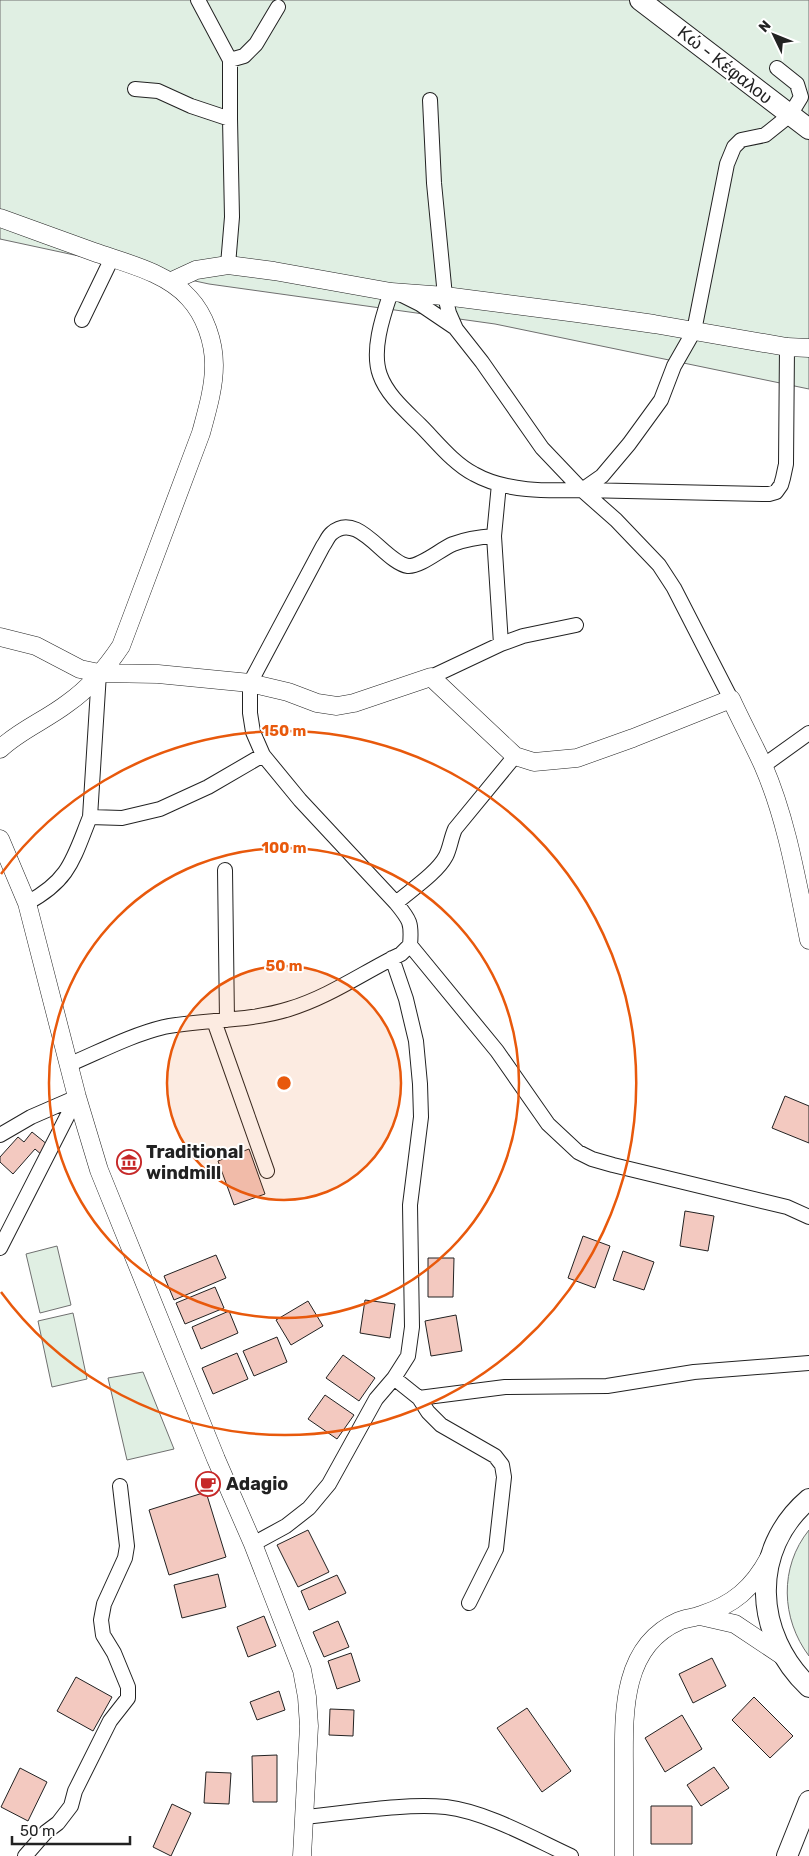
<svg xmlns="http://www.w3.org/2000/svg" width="809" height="1856" viewBox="0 0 809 1856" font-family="Rubik,sans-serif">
  <rect width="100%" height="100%" fill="#fff"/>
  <path fill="#e0efe3" stroke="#6f6f6f" d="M 0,0 L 809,0 L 809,389 L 495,324 L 209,284 L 0,239 Z
    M 57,1246 L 71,1305 L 40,1313 L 26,1254 Z
    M 73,1313 L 87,1379 L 52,1387 L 38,1321 Z
    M 143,1372 L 174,1449 L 127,1460 L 108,1378 Z
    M 809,1530 L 809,1656 C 781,1619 779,1567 809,1530 Z"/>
  <path fill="#f3c9c0" stroke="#222" d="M 785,1096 L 809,1106 L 809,1143 L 772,1128 Z
    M 32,1132 L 48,1145 L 43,1156 L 35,1149 L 13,1174 L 0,1162 L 0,1157 L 18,1137 L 24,1142 Z
    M 249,1149 L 265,1194 L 234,1205 L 218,1161 Z
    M 685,1211 L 714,1216 L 708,1251 L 680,1246 Z
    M 583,1236 L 610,1246 L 595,1288 L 568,1278 Z
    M 623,1251 L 654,1262 L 644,1290 L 613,1280 Z
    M 216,1255 L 226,1278 L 174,1300 L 164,1276 Z
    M 428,1258 L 454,1258 L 453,1297 L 428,1297 Z
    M 215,1287 L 224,1308 L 185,1324 L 176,1303 Z
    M 365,1300 L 395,1304 L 390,1338 L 360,1333 Z
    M 308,1301 L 323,1326 L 291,1345 L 276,1320 Z
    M 229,1311 L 238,1333 L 201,1349 L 192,1327 Z
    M 456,1315 L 462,1351 L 431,1356 L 425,1321 Z
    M 277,1337 L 287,1362 L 254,1376 L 243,1351 Z
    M 237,1353 L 248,1379 L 213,1394 L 202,1368 Z
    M 343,1355 L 375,1378 L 359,1401 L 326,1378 Z
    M 325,1395 L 354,1415 L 337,1439 L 308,1419 Z
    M 206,1492 L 226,1557 L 169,1575 L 149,1510 Z
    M 308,1530 L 329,1572 L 298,1587 L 277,1545 Z
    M 218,1574 L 226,1607 L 182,1618 L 174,1585 Z
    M 337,1575 L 346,1593 L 309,1610 L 301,1591 Z
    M 264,1616 L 276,1646 L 248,1657 L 237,1627 Z
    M 338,1621 L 349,1647 L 324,1657 L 313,1632 Z
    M 351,1653 L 360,1681 L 337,1689 L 328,1661 Z
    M 712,1658 L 726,1686 L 693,1703 L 679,1674 Z
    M 76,1677 L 112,1697 L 93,1731 L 57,1711 Z
    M 279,1691 L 285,1710 L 257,1720 L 250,1702 Z
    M 754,1697 L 793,1736 L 770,1758 L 732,1720 Z
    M 527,1708 L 571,1771 L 542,1792 L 497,1728 Z
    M 330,1709 L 354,1710 L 353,1736 L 329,1735 Z
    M 682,1715 L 702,1749 L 665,1772 L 645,1738 Z
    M 277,1755 L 277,1802 L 253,1802 L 252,1756 Z
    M 714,1767 L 729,1788 L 701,1806 L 687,1785 Z
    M 20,1768 L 47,1782 L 28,1821 L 1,1807 Z
    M 206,1772 L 231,1773 L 229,1804 L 204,1803 Z
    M 172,1804 L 191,1813 L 171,1856 L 153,1847 Z
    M 651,1806 L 692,1806 L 692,1844 L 651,1844 Z"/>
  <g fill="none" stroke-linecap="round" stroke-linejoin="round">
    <defs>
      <path id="minor" d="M 198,0 L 230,60 L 244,56 L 256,44 L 278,7
        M 777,68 L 797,84 L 801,97 L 790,115 L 765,135 L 741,140 L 734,147 L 727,164 L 694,331 L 674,366 L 661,400 L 629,444 L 602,476 L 582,490 L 762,494 L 769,494 L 776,492 L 781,485 L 783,478 L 786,464 L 787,347
        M 135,89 L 158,91 L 191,106 L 230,119 L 232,217 L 228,265
        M 430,100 L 434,183 L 445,296 L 449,313 L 456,329 L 482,362 L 542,448 L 582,490 L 616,520 L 659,565 L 674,588 L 731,699
        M 230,119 L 230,60
        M 391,292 C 383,316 371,350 380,375 C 387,395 406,411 420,425 C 437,442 453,463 474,474 C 506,492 547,491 582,490
        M 402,295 L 420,304 L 454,327
        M 82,320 L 112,258
        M 501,644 L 523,636 L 576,625
        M 431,677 L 501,644 L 494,536
        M 515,756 L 455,829 C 451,838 450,848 446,856 C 437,873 411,890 396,903 C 410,920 412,923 410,945 L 497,1051 L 548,1124 L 578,1152 L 592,1159 L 613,1165 L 787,1207 L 809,1217
        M 763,766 L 809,733
        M 90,817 L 99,673
        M 225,870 L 227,1020
        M 27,903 C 70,880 73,859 90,817 L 122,818 L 160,809 L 208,787 L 263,755
        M 396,903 L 300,800 L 263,755 L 253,732 L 250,713 L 250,683 L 323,546 C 326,542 328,536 332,533 C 358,510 385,563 408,566 C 420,567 441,549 453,544 C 466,539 480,537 494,536 L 499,484
        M 214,1021 L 267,1171
        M 68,1065 C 99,1052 131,1035 164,1027 C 205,1019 248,1022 289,1009 C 329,997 364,972 401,954 L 410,945
        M 0,1135 L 31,1117 L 77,1097
        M 0,1248 L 77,1097
        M 394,1378 L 419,1398 L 428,1412 L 441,1425 L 495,1456 L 502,1465 L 504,1477 L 496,1549 L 469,1603
        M 419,1398 L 505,1387 L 607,1386 L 694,1372 L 809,1363
        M 253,1544 L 286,1526 L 309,1508 L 329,1484 L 376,1399 L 394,1378 L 408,1356 L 412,1327 L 410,1205 L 421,1117 L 420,1084 L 416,1041 L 406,999 L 392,958
        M 304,1817 C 349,1813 402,1803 446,1807 C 487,1812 534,1839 571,1856
        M 25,1856 L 46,1832 L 58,1823 L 71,1806 L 75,1791 L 110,1721 L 128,1698 L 128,1687 L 114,1653 L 103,1635 L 101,1620 L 104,1604 L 125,1558 L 127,1546 L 120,1486"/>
      <path id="tertiary" d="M 0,218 C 31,229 63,241 94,252 C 125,263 166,272 189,298 C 205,315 214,342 214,365 C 214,388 207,411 201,433 L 121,646 C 107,667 88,689 68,703 C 46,720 20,730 0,749
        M 170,282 L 196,270 L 228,265 L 274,271 L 391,292 L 445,296 L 577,313 L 654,324 L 787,347 L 809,348
        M 0,637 L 36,646 L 80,669 L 99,673 L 158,674 L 250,683 L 288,692 L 317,703 L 337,706 L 354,703 L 431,677 L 515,756 L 534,762 L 577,758 L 633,738 L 731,699 C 741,721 753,743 763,765 C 787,820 797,882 809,940
        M 0,839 L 27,903 L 77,1097 L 99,1170 L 216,1459 L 253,1544 L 302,1670 L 307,1697 L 309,1726 L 302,1856
        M 700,1616 L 735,1624 L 783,1656
        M 624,1856 C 624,1828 624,1800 624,1772 C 624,1719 619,1647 679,1621 C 686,1618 694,1618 701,1615 C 733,1605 753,1588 769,1558"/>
      <path id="secondary" d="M 640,0 L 809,129
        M 809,1499 C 749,1550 754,1635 809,1687
        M 787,1856 L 809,1801"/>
    </defs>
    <use href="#minor" stroke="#222" stroke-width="16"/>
    <use href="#tertiary" stroke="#222" stroke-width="19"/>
    <use href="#secondary" stroke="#222" stroke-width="22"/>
    <use href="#minor" stroke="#fff" stroke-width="14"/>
    <use href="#tertiary" stroke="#fff" stroke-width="18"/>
    <use href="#secondary" stroke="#fff" stroke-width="20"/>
  </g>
  <circle cx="284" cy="1083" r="117" fill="#e8590c" fill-opacity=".12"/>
  <g fill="none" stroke="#e8590c" stroke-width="2.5">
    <circle cx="284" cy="1083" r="117"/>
    <circle cx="284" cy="1083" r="235"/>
    <path d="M1 874A352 352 0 1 1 1 1292"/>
  </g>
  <defs>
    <symbol id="museum-ring" viewBox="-11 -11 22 22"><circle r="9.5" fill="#fff" stroke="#c62828" stroke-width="1.5"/><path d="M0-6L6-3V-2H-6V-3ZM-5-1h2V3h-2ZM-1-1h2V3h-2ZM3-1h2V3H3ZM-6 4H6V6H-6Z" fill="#c62828"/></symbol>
    <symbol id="cafe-ring" viewBox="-11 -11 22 22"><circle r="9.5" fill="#fff" stroke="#c62828" stroke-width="1.5"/><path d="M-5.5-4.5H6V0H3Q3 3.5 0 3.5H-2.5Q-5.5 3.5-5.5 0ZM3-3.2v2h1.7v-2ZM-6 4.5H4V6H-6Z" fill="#c62828"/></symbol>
  </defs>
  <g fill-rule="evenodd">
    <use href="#museum-ring" x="115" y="1148" width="28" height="28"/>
    <use href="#cafe-ring" x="194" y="1470" width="28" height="28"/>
  </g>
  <g text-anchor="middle" stroke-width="4" stroke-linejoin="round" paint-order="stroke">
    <g font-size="18" fill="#222" stroke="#fff">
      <text transform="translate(725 65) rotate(38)" y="6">Κώ - Κέφαλου</text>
    </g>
    <g font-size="18" font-weight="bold" fill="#222" stroke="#fff" text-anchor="start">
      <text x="146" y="1158">Traditional<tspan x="146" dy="21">windmill</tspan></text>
      <text x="226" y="1490">Adagio</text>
    </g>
  </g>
  <circle cx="284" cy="1083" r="8" fill="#e8590c" stroke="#fff" stroke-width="2.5"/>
  <g font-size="15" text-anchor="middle" font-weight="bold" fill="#e8590c" stroke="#fff" stroke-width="4" stroke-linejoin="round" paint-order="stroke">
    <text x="284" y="736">150 m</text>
    <text x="284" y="853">100 m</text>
    <text x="284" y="971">50 m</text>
  </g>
  <g transform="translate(774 35) rotate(313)" stroke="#ffffff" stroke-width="4" paint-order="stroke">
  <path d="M0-4L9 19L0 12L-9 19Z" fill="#222222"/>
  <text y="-8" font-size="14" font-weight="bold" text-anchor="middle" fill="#222222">N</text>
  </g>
  <path d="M12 1836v8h118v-8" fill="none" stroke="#222222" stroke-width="2.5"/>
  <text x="20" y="1836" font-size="15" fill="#222222" stroke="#ffffff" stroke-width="4" paint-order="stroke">50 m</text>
</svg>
